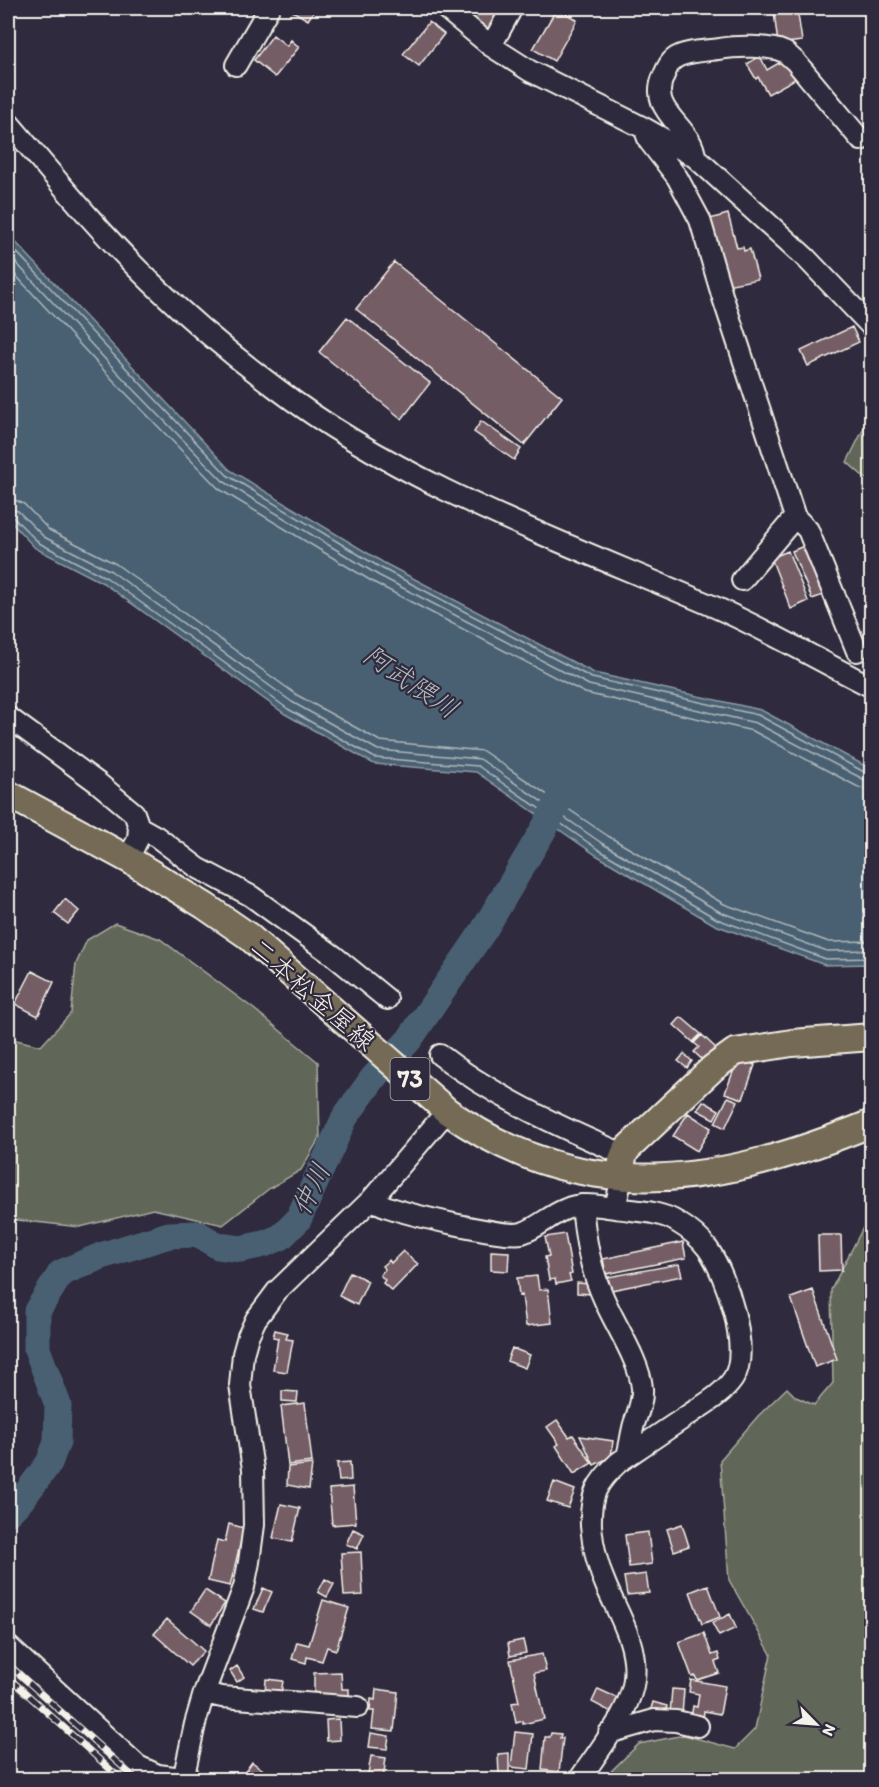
<svg xmlns="http://www.w3.org/2000/svg" width="879" height="1787" viewBox="0 0 879 1787" font-family="Itim,'Klee One',sans-serif">
  <rect width="100%" height="100%" fill="#2f2a3d"/>
  <filter id="ink" filterUnits="userSpaceOnUse"><feTurbulence type="fractalNoise" baseFrequency=".0167" numOctaves="2"/><feDisplacementMap in="SourceGraphic" scale="12" xChannelSelector="R" yChannelSelector="G"/><feConvolveMatrix kernelMatrix="1 2 1 2 8 2 1 2 1" color-interpolation-filters="sRGB"/></filter>
  <g filter="url(#ink)">
    <path fill="#606658" stroke="#aaaca0" stroke-width="1.5" d="M 870,416 L 872,416 L 871,483 L 847,462 Z
      M 115,923 L 160,939 L 254,1009 L 318,1062 L 320,1137 L 301,1170 L 270,1188 L 223,1225 L 153,1209 L 80,1227 L 8,1219 L 8,1038 L 41,1046 L 71,1013 L 76,964 L 87,940 Z
      M 871,1212 L 871,1779 L 602,1780 L 639,1744 L 684,1735 L 735,1749 L 755,1729 L 771,1654 L 729,1580 L 720,1460 L 758,1416 L 787,1388 L 796,1397 L 814,1405 L 833,1383 L 831,1290 Z"/>
    <path fill="#496173" stroke="#8d9ba2" stroke-width="1.5" d="M 8,234 L 230,470 L 384,563 L 594,673 L 761,710 L 871,769 L 871,964 L 825,965 L 715,925 L 596,855 L 476,772 L 374,764 L 285,714 L 103,583 L 35,548 L 8,519 Z"/>
    <g fill="none" stroke-linecap="round" stroke-linejoin="round">
      <path stroke="#b0b7b9" stroke-width="1.5" d="M 8,243 L 227,475 L 381,568 L 592,678 L 758,715 L 866,773 L 872,773
        M 8,254 L 117,372 L 223,481 L 378,575 L 589,685 L 756,723 L 863,779 L 872,781
        M 8,267 L 111,378 L 219,489 L 373,582 L 585,693 L 753,731 L 860,788 L 872,790
        M 8,499 L 15,500 L 24,504 L 49,530 L 116,564 L 297,695 L 380,741 L 483,751 L 608,836 L 724,904 L 829,942 L 872,941
        M 8,508 L 18,511 L 44,537 L 111,571 L 292,702 L 378,750 L 480,759 L 603,844 L 720,912 L 827,951 L 872,950
        M 8,516 L 14,518 L 39,543 L 107,578 L 288,709 L 375,758 L 478,766 L 599,850 L 717,919 L 826,959 L 872,958"/>
      <path stroke="#496173" stroke-width="27" d="M 8,1513 L 22,1499 L 49,1463 L 57,1442 L 58,1405 L 37,1349 L 37,1311 L 61,1273 L 101,1256 L 169,1235 L 198,1234 L 218,1246 L 241,1249 L 264,1244 L 281,1237 L 298,1220 L 345,1117 L 374,1077 L 409,1040 L 443,990 L 484,930 L 545,827 L 564,791"/>
    </g>
    <path fill="#755d66" stroke="#f4f1e8" stroke-width="1.5" d="M 287,8 L 316,8 L 308,20 Z
      M 480,8 L 491,8 L 500,14 L 488,30 L 472,18 Z
      M 557,8 L 577,20 L 554,61 L 533,49 Z
      M 797,8 L 802,41 L 778,44 L 774,12 Z
      M 429,22 L 444,34 L 419,66 L 403,54 Z
      M 273,35 L 287,46 L 291,40 L 299,47 L 275,77 L 254,60 Z
      M 760,56 L 767,70 L 784,60 L 795,79 L 768,94 L 758,77 L 756,79 L 747,64 Z
      M 728,214 L 737,248 L 743,247 L 744,251 L 750,249 L 758,279 L 727,285 L 710,219 Z
      M 394,262 L 562,397 L 524,445 L 356,309 Z
      M 347,317 L 430,383 L 402,419 L 319,352 Z
      M 852,327 L 859,342 L 808,366 L 801,351 Z
      M 481,421 L 521,449 L 514,460 L 474,432 Z
      M 806,545 L 826,594 L 812,599 L 792,551 Z
      M 788,551 L 808,601 L 791,609 L 771,558 Z
      M 65,899 L 79,911 L 68,924 L 54,913 Z
      M 32,971 L 54,982 L 38,1016 L 15,1004 Z
      M 681,1017 L 701,1034 L 693,1042 L 674,1025 Z
      M 702,1035 L 720,1052 L 708,1065 L 694,1052 L 699,1047 L 694,1043 Z
      M 684,1054 L 692,1061 L 687,1068 L 678,1061 Z
      M 741,1060 L 755,1065 L 743,1099 L 725,1093 L 735,1067 L 738,1068 Z
      M 728,1097 L 738,1101 L 725,1128 L 715,1123 Z
      M 703,1101 L 719,1110 L 714,1119 L 697,1110 Z
      M 688,1113 L 711,1128 L 697,1151 L 673,1136 Z
      M 565,1234 L 572,1274 L 569,1275 L 571,1281 L 556,1284 L 555,1279 L 549,1280 L 545,1257 L 549,1256 L 545,1237 Z
      M 818,1235 L 841,1235 L 842,1270 L 819,1271 Z
      M 683,1242 L 686,1258 L 606,1274 L 603,1259 Z
      M 403,1251 L 418,1264 L 392,1291 L 383,1283 L 385,1280 L 380,1275 L 385,1269 L 382,1266 L 389,1260 L 391,1263 Z
      M 491,1251 L 509,1252 L 508,1271 L 491,1270 Z
      M 679,1264 L 682,1276 L 611,1290 L 608,1277 Z
      M 350,1272 L 368,1281 L 357,1305 L 339,1296 Z
      M 537,1276 L 539,1290 L 548,1289 L 552,1323 L 526,1326 L 522,1295 L 519,1296 L 517,1278 Z
      M 577,1283 L 591,1284 L 591,1294 L 577,1293 Z
      M 813,1290 L 837,1359 L 815,1367 L 791,1298 Z
      M 275,1330 L 288,1333 L 286,1339 L 293,1340 L 287,1372 L 273,1370 L 278,1338 L 273,1337 Z
      M 512,1348 L 530,1355 L 525,1368 L 507,1361 Z
      M 282,1391 L 298,1392 L 297,1402 L 282,1401 Z
      M 305,1403 L 312,1462 L 288,1465 L 281,1406 Z
      M 557,1420 L 569,1437 L 573,1435 L 592,1463 L 574,1474 L 556,1446 L 559,1444 L 547,1427 Z
      M 580,1436 L 613,1441 L 611,1457 L 594,1465 Z
      M 350,1462 L 351,1480 L 339,1481 L 337,1463 Z
      M 312,1464 L 309,1489 L 287,1485 L 288,1467 Z
      M 554,1482 L 575,1490 L 568,1508 L 547,1501 Z
      M 353,1487 L 356,1523 L 332,1525 L 329,1489 Z
      M 281,1504 L 300,1508 L 292,1542 L 273,1538 Z
      M 229,1524 L 244,1528 L 230,1586 L 208,1581 L 217,1540 L 225,1542 Z
      M 682,1524 L 689,1546 L 674,1551 L 667,1529 Z
      M 353,1529 L 364,1534 L 357,1549 L 346,1544 Z
      M 648,1532 L 652,1564 L 629,1567 L 625,1535 Z
      M 361,1552 L 363,1595 L 344,1596 L 341,1553 Z
      M 646,1574 L 649,1593 L 627,1595 L 624,1577 Z
      M 325,1579 L 334,1584 L 327,1597 L 318,1592 Z
      M 708,1585 L 720,1617 L 702,1624 L 690,1592 Z
      M 263,1588 L 272,1592 L 263,1612 L 254,1609 Z
      M 205,1590 L 225,1603 L 211,1625 L 191,1611 Z
      M 323,1600 L 349,1608 L 336,1650 L 327,1647 L 322,1661 L 307,1657 L 306,1663 L 292,1659 L 297,1642 L 309,1645 Z
      M 730,1614 L 736,1628 L 719,1636 L 712,1623 Z
      M 167,1619 L 204,1651 L 190,1666 L 154,1634 Z
      M 704,1633 L 712,1655 L 718,1653 L 720,1660 L 715,1662 L 719,1673 L 697,1680 L 695,1676 L 692,1677 L 679,1642 Z
      M 523,1640 L 526,1653 L 510,1656 L 508,1643 Z
      M 542,1654 L 546,1671 L 534,1673 L 544,1719 L 523,1724 L 523,1721 L 516,1723 L 512,1703 L 519,1702 L 510,1660 Z
      M 237,1666 L 244,1677 L 237,1682 L 230,1671 Z
      M 341,1672 L 342,1689 L 349,1689 L 349,1698 L 314,1698 L 314,1673 Z
      M 266,1679 L 283,1681 L 281,1694 L 265,1692 Z
      M 691,1680 L 725,1686 L 720,1714 L 704,1711 L 703,1720 L 691,1718 L 693,1706 L 697,1707 L 699,1694 L 689,1692 Z
      M 376,1689 L 398,1692 L 394,1731 L 372,1729 L 374,1711 L 370,1711 L 371,1699 L 375,1700 Z
      M 598,1689 L 618,1698 L 611,1712 L 592,1702 Z
      M 672,1689 L 684,1690 L 682,1715 L 670,1714 Z
      M 653,1702 L 667,1706 L 665,1715 L 650,1712 Z
      M 339,1719 L 340,1740 L 327,1741 L 326,1720 Z
      M 515,1732 L 533,1734 L 529,1769 L 511,1767 Z
      M 371,1733 L 389,1736 L 387,1749 L 369,1747 Z
      M 551,1733 L 561,1734 L 560,1738 L 563,1738 L 559,1772 L 542,1770 L 545,1737 L 550,1737 Z
      M 509,1753 L 509,1774 L 499,1775 L 498,1754 Z
      M 371,1756 L 386,1758 L 383,1780 L 367,1780 Z
      M 252,1762 L 269,1774 L 266,1780 L 239,1780 Z"/>
    <g fill="none" stroke-linecap="round" stroke-linejoin="round">
      <defs>
        <path id="minor" d="M 445,8 L 491,46 L 530,71 L 644,128 L 649,141 L 677,177 L 700,220 L 722,295 L 795,517 L 742,580
          M 491,46 L 512,8
          M 236,65 L 269,8
          M 8,122 C 54,176 100,233 152,283 C 190,320 233,356 276,388 C 406,487 567,543 717,608 C 769,631 820,661 872,687
          M 644,128 L 695,157 L 806,258 L 872,327
          M 695,157 C 693,126 646,112 664,75 C 666,70 670,62 674,59 C 684,51 707,51 719,49 C 735,46 769,45 784,52 C 788,54 791,58 795,61 L 861,140
          M 795,517 L 808,530 L 857,651
          M 8,717 L 98,783 L 134,813 L 139,827 L 138,839 L 128,859
          M 139,827 L 157,837 L 198,868 L 251,896 L 334,956 L 387,999
          M 440,1055 C 493,1096 561,1128 623,1154
          M 371,1200 C 376,1202 382,1205 388,1207 C 407,1214 506,1238 522,1233 C 538,1228 550,1215 566,1209 C 581,1202 599,1206 615,1208 L 622,1177
          M 582,1205 C 585,1238 590,1269 604,1299 C 615,1325 640,1362 642,1388 C 643,1401 638,1412 634,1424 C 631,1435 630,1446 627,1456
          M 8,1646 L 138,1766 L 158,1775 L 183,1778
          M 204,1693 L 222,1697 L 358,1707
          M 609,1733 L 654,1720 L 676,1721 L 698,1726
          M 183,1780 L 195,1724 L 204,1693 L 244,1587 L 249,1562 L 254,1525 L 253,1469 L 240,1385 L 243,1354 L 248,1336 L 256,1319 L 277,1291 L 371,1200 L 447,1111
          M 579,1780 C 597,1753 631,1711 634,1679 C 638,1646 620,1617 607,1588 C 598,1568 593,1548 591,1526 C 590,1495 596,1483 619,1462 C 641,1447 664,1431 687,1416 C 703,1405 722,1395 733,1379 C 752,1351 726,1274 708,1249 C 700,1238 689,1229 677,1222 C 660,1211 635,1211 615,1208"/>
        <path id="major" d="M 8,794 L 128,859 L 205,906 L 247,935 L 447,1111 C 586,1211 723,1184 872,1123
          M 622,1177 C 621,1167 621,1158 627,1149 L 713,1068 L 735,1052 L 792,1043 L 872,1037"/>
      </defs>
      <use href="#minor" stroke="#f4f1e8" stroke-width="24"/>
      <use href="#major" stroke="#f4f1e8" stroke-width="30"/>
      <use href="#minor" stroke="#2f2a3d" stroke-width="20"/>
      <use href="#major" stroke="#756b55" stroke-width="26"/>
      <defs>
        <path id="rail" d="M 8,1664 L 137,1780
          M 8,1677 L 122,1780"/>
      </defs>
      <use href="#rail" stroke="#f4f1e8" stroke-width="7"/>
      <use href="#rail" stroke="#2f2a3d" stroke-width="4.5" stroke-dasharray="14" stroke-linecap="butt"/>
    </g>
  </g>
  <g text-anchor="middle" stroke-width="4.5" stroke-linejoin="round" paint-order="stroke">
    <rect fill="#2f2a3d" stroke="#b9b5b5" stroke-width="1.5" x="390.5" y="1058" width="39" height="42" rx="4.5"/>
    <g font-size="24" font-weight="bold" fill="#f4f1e8">
      <text x="410" y="1087">73</text>
    </g>
    <g font-size="26" fill="#f4f1e8" stroke="#2f2a3d">
      <text transform="translate(313 994) rotate(41)" y="9">二本松金屋線</text>
    </g>
    <g font-size="27" font-style="italic" fill="#b0b7b9" stroke="#2f2a3d">
      <text transform="translate(411 682) rotate(34)" y="9">阿武隈川</text>
      <text transform="translate(311 1189) rotate(-64)" y="9">仲川</text>
    </g>
  </g>
  <rect width="879" height="1787" fill="none" stroke="#2f2a3d" stroke-width="30"/>
  <rect x="15" y="15" width="849" height="1757" fill="none" stroke="#f4f1e8" stroke-width="2" filter="url(#ink)"/>
  <g transform="translate(816 1724) rotate(115)" stroke="#2f2a3d" stroke-width="4.5" paint-order="stroke">
  <path d="M0-4.5L10 22L0 15L-10 22Z" fill="#f4f1e8"/>
  <text y="-9" font-size="16" font-weight="bold" text-anchor="middle" fill="#f4f1e8">N</text>
  </g>
</svg>
